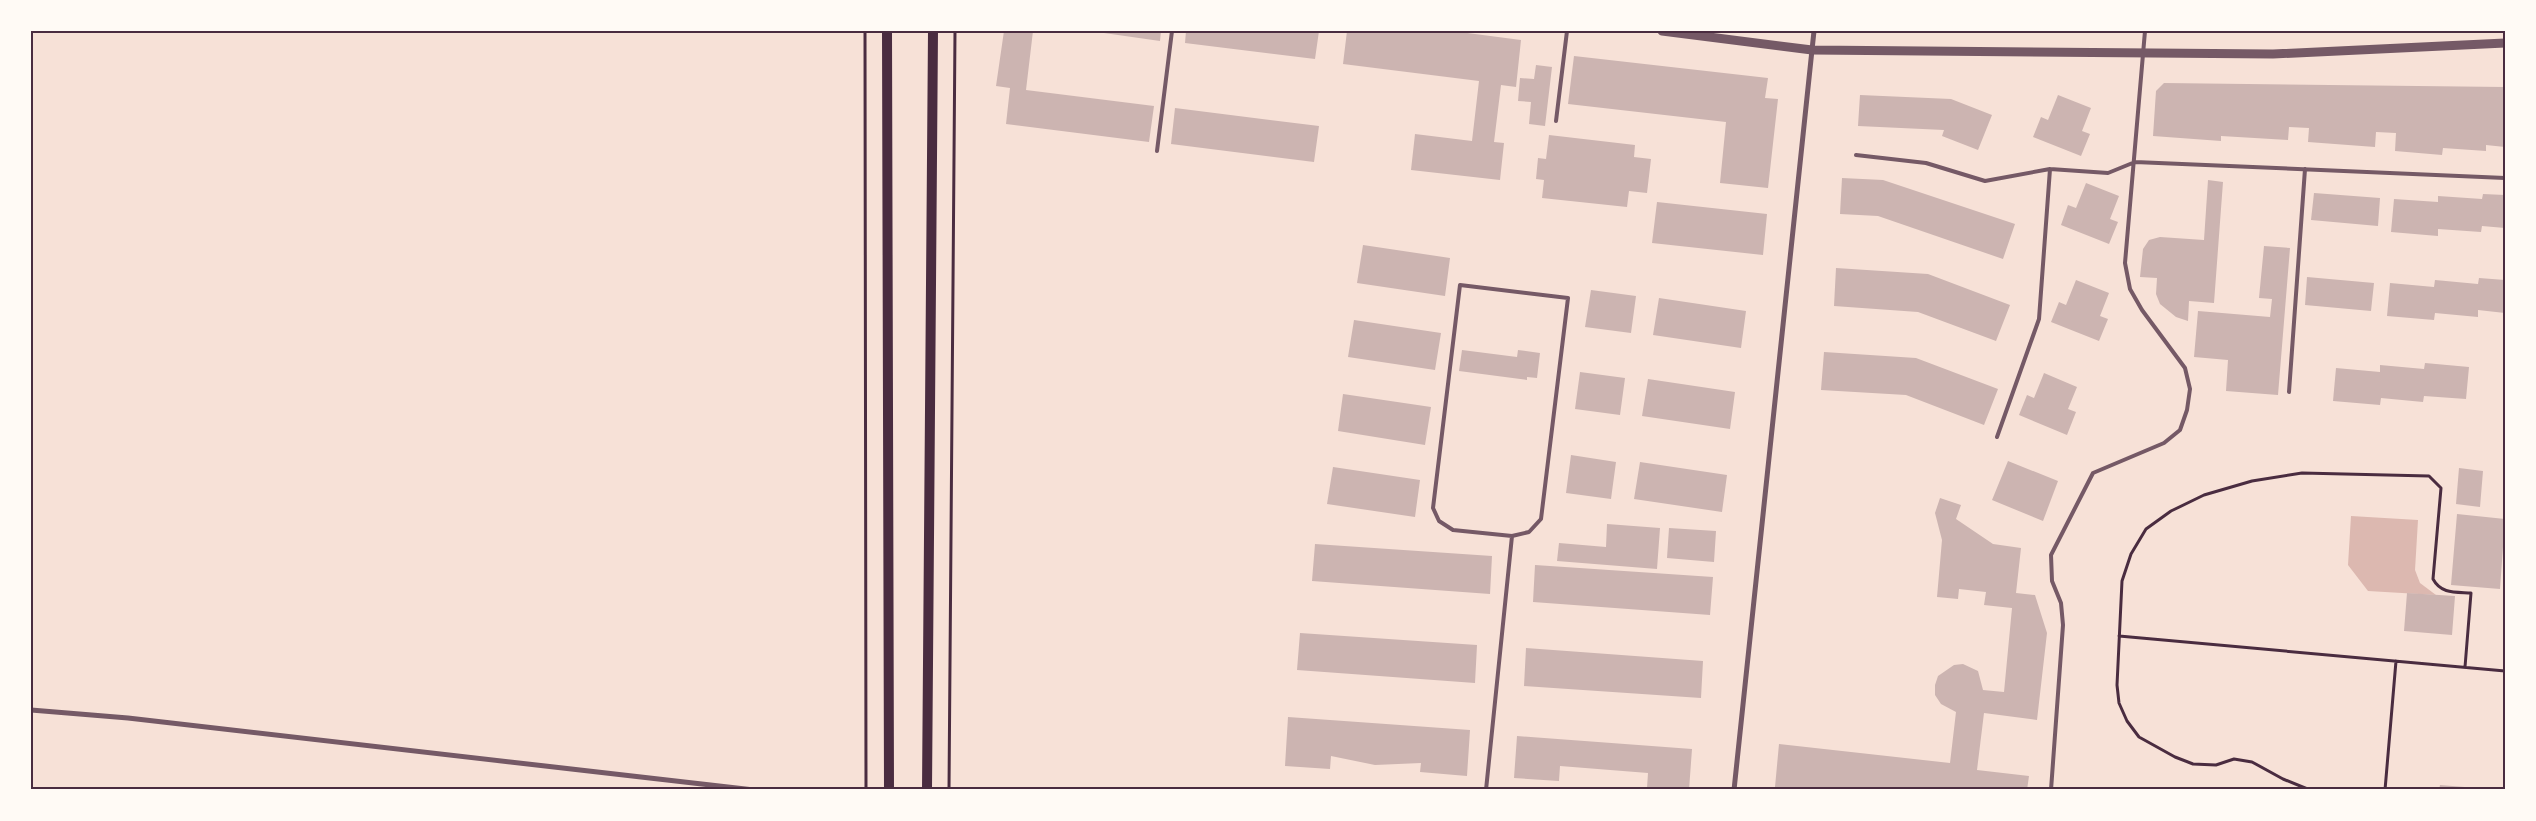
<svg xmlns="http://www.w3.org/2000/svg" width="2536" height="821" viewBox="0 0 2536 821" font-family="'DM Sans',sans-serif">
  <rect width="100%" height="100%" fill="#f7e1d7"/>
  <path fill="#dcb8b0" d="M 2351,516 L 2418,520 L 2415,570 L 2420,583 L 2436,595 L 2368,591 L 2348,565 Z"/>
  <path fill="#ccb4b1" d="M 1004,31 L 1033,31 L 1026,90 L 1154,106 L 1149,142 L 1006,124 L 1010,88 L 996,86 Z
    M 1090,31 L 1161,31 L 1160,41 Z
    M 1186,31 L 1319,31 L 1315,59 L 1185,43 Z
    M 1347,31 L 1452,31 L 1521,40 L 1516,87 L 1501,85 L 1494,142 L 1504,143 L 1500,180 L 1411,170 L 1415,134 L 1472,141 L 1479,81 L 1343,64 Z
    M 1574,56 L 1768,78 L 1765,98 L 1778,99 L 1768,188 L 1720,183 L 1726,122 L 1568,104 Z
    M 1536,65 L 1552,67 L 1545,126 L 1529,124 L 1531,102 L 1518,101 L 1520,78 L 1534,79 Z
    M 2164,83 L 2505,87 L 2505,147 L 2486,145 L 2486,151 L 2443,148 L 2442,155 L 2395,151 L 2396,133 L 2376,132 L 2375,147 L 2308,142 L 2309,128 L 2289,127 L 2288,140 L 2221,136 L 2221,141 L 2153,136 L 2156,91 Z
    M 1860,95 L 1951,99 L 1992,115 L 1978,150 L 1942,136 L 1944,130 L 1858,126 Z
    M 2058,95 L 2091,108 L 2082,131 L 2090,134 L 2081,156 L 2033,137 L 2041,117 L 2048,120 Z
    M 1175,108 L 1319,126 L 1314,162 L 1171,144 Z
    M 1549,135 L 1635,145 L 1634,157 L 1651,159 L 1647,193 L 1629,191 L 1627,207 L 1542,198 L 1544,180 L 1536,179 L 1538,158 L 1546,159 Z
    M 1842,178 L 1883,180 L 2015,224 L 2003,259 L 1878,216 L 1840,214 Z
    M 2208,180 L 2223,182 L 2214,303 L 2189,301 L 2188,321 L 2176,317 L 2160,304 L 2156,294 L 2157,278 L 2140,277 L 2143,249 L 2149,240 L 2160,237 L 2204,240 Z
    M 2086,183 L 2119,196 L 2110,219 L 2118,222 L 2109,244 L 2061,225 L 2068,205 L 2076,208 Z
    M 2314,193 L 2380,198 L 2378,226 L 2311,220 Z
    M 2483,194 L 2505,195 L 2505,228 L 2482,226 L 2481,232 L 2438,229 L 2438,236 L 2391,232 L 2394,199 L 2438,202 L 2438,196 L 2482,199 Z
    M 1657,202 L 1767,214 L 1763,255 L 1652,243 Z
    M 1363,245 L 1450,258 L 1445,296 L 1357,283 Z
    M 2264,246 L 2290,248 L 2278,395 L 2226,391 L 2228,360 L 2194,357 L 2198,311 L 2270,317 L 2272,299 L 2259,298 Z
    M 1836,268 L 1928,274 L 2010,305 L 1996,341 L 1918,312 L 1834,306 Z
    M 2307,277 L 2374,283 L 2371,311 L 2305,305 Z
    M 2479,278 L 2505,280 L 2505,313 L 2478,310 L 2478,317 L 2435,313 L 2434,320 L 2387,316 L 2390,283 L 2434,287 L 2435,280 L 2478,284 Z
    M 2076,280 L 2109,293 L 2100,316 L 2108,319 L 2099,341 L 2051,322 L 2059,302 L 2066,305 Z
    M 1591,290 L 1636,296 L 1631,333 L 1585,327 Z
    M 1659,298 L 1746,311 L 1741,348 L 1653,335 Z
    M 1354,320 L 1441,333 L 1435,370 L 1348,357 Z
    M 1462,350 L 1517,357 L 1518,350 L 1540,353 L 1537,378 L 1527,377 L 1527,380 L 1459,371 Z
    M 1824,352 L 1916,358 L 1998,389 L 1984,425 L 1906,395 L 1821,390 Z
    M 2425,363 L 2469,367 L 2466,399 L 2424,396 L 2423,402 L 2381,398 L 2380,405 L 2333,401 L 2336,368 L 2380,372 L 2380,365 L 2424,369 Z
    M 1580,372 L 1625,378 L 1620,415 L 1575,409 Z
    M 2044,373 L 2077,387 L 2068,409 L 2076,412 L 2067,435 L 2019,415 L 2027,395 L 2034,398 Z
    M 1648,379 L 1735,392 L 1730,429 L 1642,416 Z
    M 1343,394 L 1431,407 L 1425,445 L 1338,431 Z
    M 1571,455 L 1616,462 L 1611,499 L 1566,493 Z
    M 2008,461 L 2058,481 L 2043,521 L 1992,500 Z
    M 1640,462 L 1727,475 L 1722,512 L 1634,499 Z
    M 1333,467 L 1420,480 L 1415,517 L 1327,504 Z
    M 2459,468 L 2483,471 L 2480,507 L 2456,504 Z
    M 1940,498 L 1961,505 L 1956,519 L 1993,544 L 2021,548 L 2016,593 L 2035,595 L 2047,633 L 2037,720 L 1984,713 L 1977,770 L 2029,776 L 2027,790 L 1777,790 L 1775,787 L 1779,744 L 1950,763 L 1956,712 L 1941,704 L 1935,695 L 1935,685 L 1938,676 L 1954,665 L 1963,664 L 1978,671 L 1983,690 L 2004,692 L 2012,608 L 1984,605 L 1986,592 L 1959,589 L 1958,599 L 1937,597 L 1942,540 L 1935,513 Z
    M 2457,514 L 2505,519 L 2500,589 L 2451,585 Z
    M 1607,524 L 1660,528 L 1657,569 L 1557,561 L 1559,543 L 1606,547 Z
    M 1669,528 L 1716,531 L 1714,562 L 1667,558 Z
    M 1315,544 L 1492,556 L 1490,594 L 1312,581 Z
    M 1535,565 L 1713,577 L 1710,615 L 1533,602 Z
    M 2407,593 L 2455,596 L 2452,635 L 2404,631 Z
    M 1300,633 L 1477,645 L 1475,683 L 1297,670 Z
    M 1526,648 L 1703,661 L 1701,698 L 1524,686 Z
    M 1288,717 L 1470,730 L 1467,776 L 1420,772 L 1421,763 L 1375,765 L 1331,756 L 1330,769 L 1285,766 Z
    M 1517,736 L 1692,749 L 1689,790 L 1647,788 L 1648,773 L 1560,766 L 1559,781 L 1514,778 Z
    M 2440,785 L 2477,788 L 2477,790 L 2439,790 Z"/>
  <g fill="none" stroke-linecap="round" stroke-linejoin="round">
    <path stroke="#4a2c40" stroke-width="3" d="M 865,31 L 866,790
      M 2119,636 L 2505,671
      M 949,790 L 955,31
      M 2310,790 L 2283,779 L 2252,762 L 2234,759 L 2216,765 L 2193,764 L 2175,757 L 2139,737 L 2127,721 L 2119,703 L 2117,685 L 2122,581 L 2131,554 L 2146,529 L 2171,511 L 2204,495 L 2252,481 L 2302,473 L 2429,476 L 2441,488 L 2433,579 C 2441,594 2455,592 2471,593 L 2465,667
      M 2385,790 L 2396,661"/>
    <path stroke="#755966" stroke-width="4" d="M 1556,121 L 1567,31
      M 1157,151 L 1172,31
      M 1856,155 L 1926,163 L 1985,181 L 2050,169
      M 1460,285 L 1568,298 L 1541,519 L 1529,532 L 1512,536 L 1453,530 L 1439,521 L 1433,508 Z
      M 2289,392 L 2305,169
      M 1997,437 L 2039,319 L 2050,169 L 2108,173 L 2135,162 L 2505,178
      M 1486,790 L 1512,536
      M 2051,790 L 2063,625 L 2061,603 L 2052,581 L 2051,555 L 2093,473 L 2164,443 L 2180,430 L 2187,410 L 2190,389 L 2185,368 L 2142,310 L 2130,289 L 2125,263 L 2145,31"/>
    <path stroke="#755966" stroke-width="5" d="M 31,710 L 128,718 L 754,790
      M 1734,790 L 1814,31"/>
    <path stroke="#755966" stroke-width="9" d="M 1662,31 L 1812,50 L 2273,54 L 2505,43"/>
    <path stroke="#4a2c40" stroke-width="10" d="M 887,31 L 889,790
      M 927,790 L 933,31"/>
  </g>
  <rect width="2536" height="821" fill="none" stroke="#fffaf5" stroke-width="65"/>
  <rect x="32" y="32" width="2472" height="756" fill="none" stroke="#4a2c40" stroke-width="2"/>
</svg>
